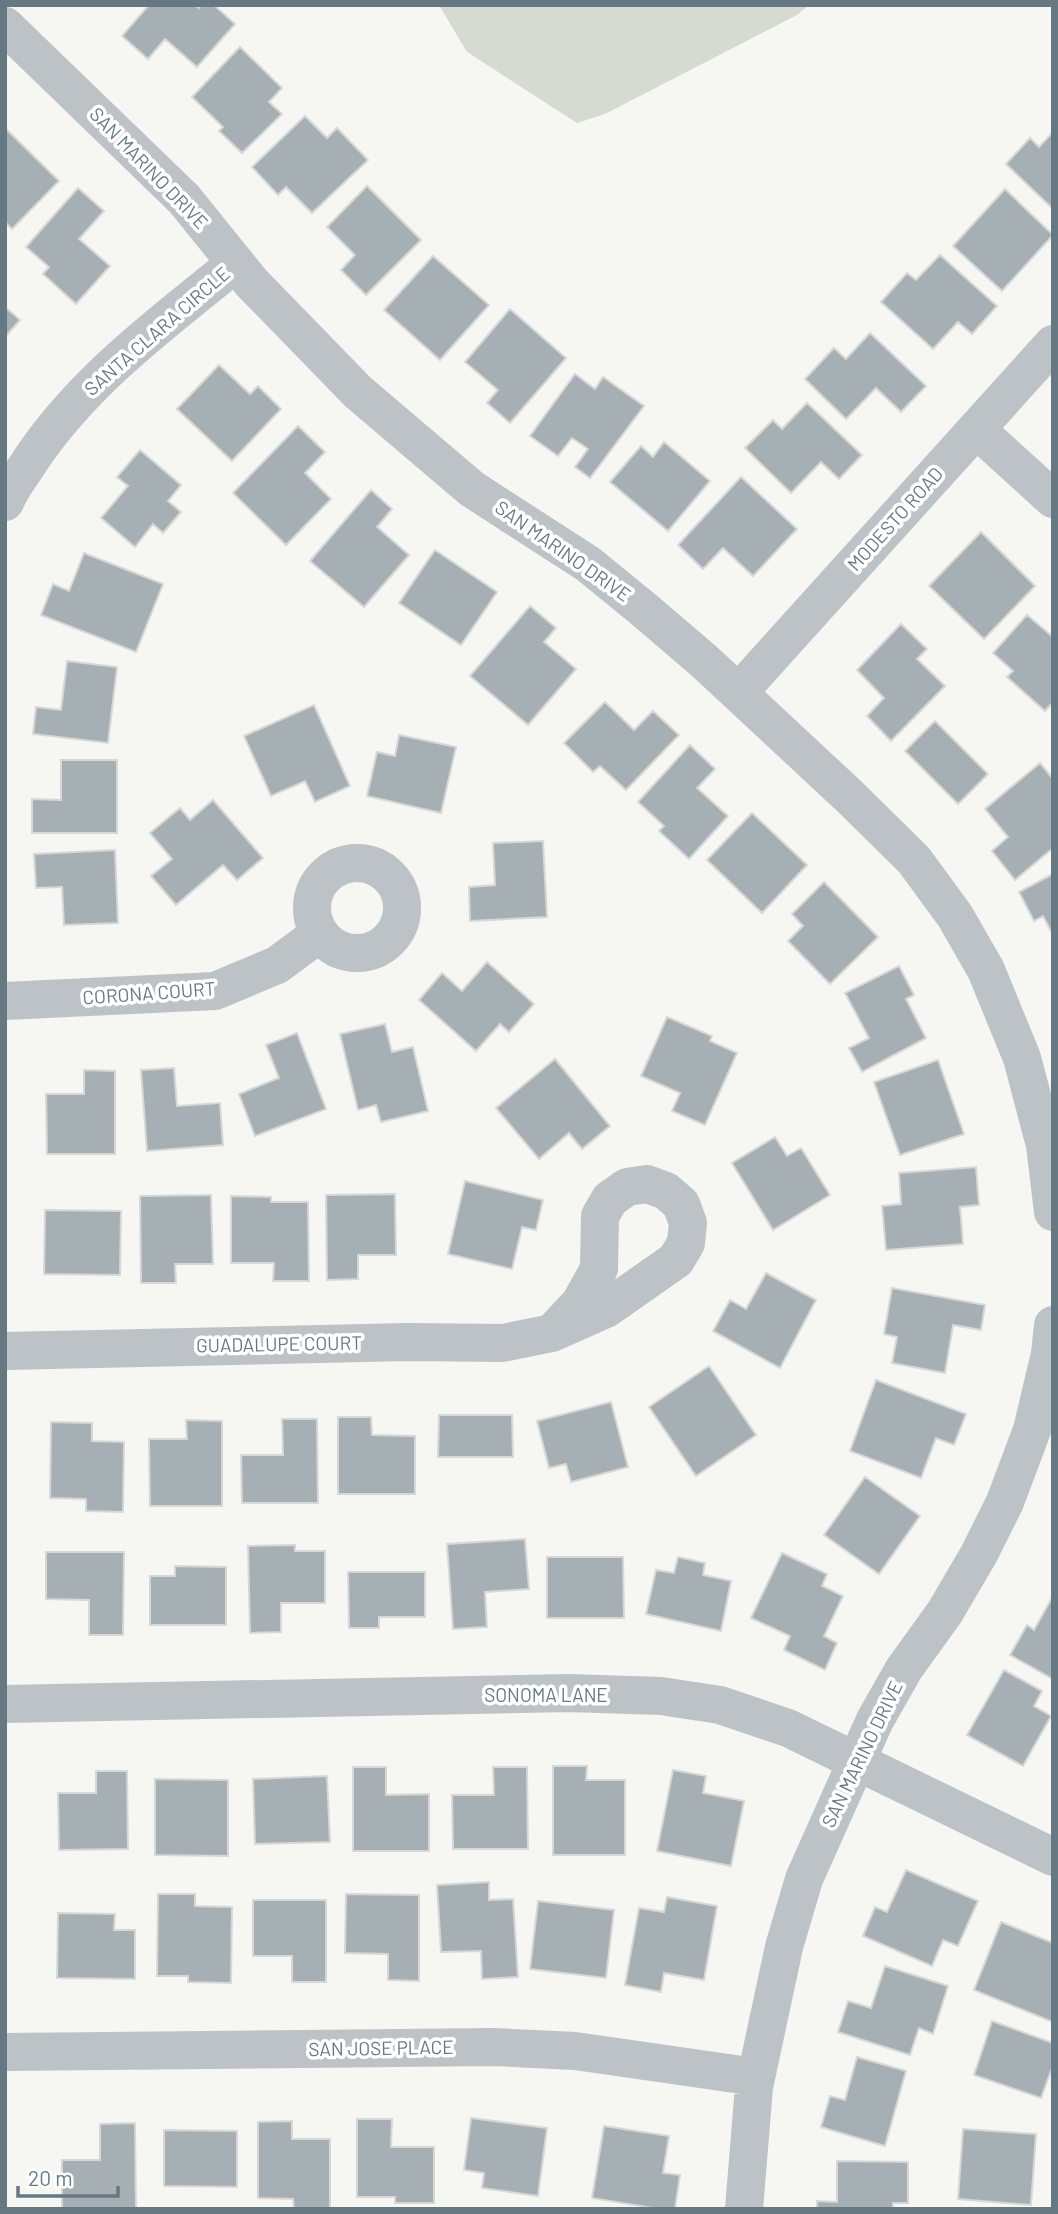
<svg xmlns="http://www.w3.org/2000/svg" width="1058" height="2214" viewBox="0 0 1058 2214" font-family="Barlow,sans-serif">
  <rect width="100%" height="100%" fill="#f6f6f3"/>
  <path fill="#d6dbd2" d="M 439,5 L 809,5 L 797,15 L 605,114 L 577,123 L 467,52 Z"/>
  <path fill="#a6b0b4" stroke="#d7d7d5" stroke-width="2" d="M 149,5 L 195,5 L 199,8 L 201,5 L 214,5 L 235,24 L 197,67 L 165,39 L 148,59 L 122,36 Z
    M 240,47 L 282,88 L 269,102 L 282,114 L 242,153 L 219,131 L 223,127 L 192,97 Z
    M 305,116 L 327,138 L 337,128 L 368,160 L 312,213 L 286,187 L 278,195 L 252,167 Z
    M 6,129 L 59,181 L 12,229 L 5,222 Z
    M 1053,132 L 1053,209 L 1006,164 L 1030,138 L 1039,147 Z
    M 367,186 L 421,240 L 366,295 L 341,270 L 355,255 L 327,227 Z
    M 78,188 L 104,211 L 79,239 L 110,266 L 76,304 L 43,274 L 49,267 L 26,247 Z
    M 1005,189 L 1053,235 L 1002,291 L 953,246 Z
    M 940,255 L 997,306 L 972,334 L 958,322 L 933,349 L 881,302 L 907,273 L 916,280 Z
    M 433,256 L 489,305 L 440,360 L 384,310 Z
    M 5,307 L 20,320 L 5,337 Z
    M 510,309 L 566,358 L 510,423 L 487,403 L 498,390 L 465,362 Z
    M 870,333 L 926,386 L 901,412 L 876,388 L 846,419 L 805,379 L 834,348 L 846,359 Z
    M 219,365 L 250,394 L 258,386 L 281,409 L 232,461 L 177,409 Z
    M 575,374 L 595,389 L 603,377 L 644,406 L 590,478 L 575,467 L 588,449 L 572,438 L 558,456 L 530,436 Z
    M 807,403 L 862,455 L 839,479 L 821,462 L 791,493 L 745,448 L 773,420 L 782,429 Z
    M 298,426 L 325,452 L 305,473 L 331,499 L 286,545 L 233,493 Z
    M 664,442 L 710,481 L 668,531 L 610,482 L 641,446 L 653,457 Z
    M 140,450 L 181,485 L 168,501 L 181,512 L 163,533 L 153,524 L 135,547 L 101,518 L 128,486 L 117,477 Z
    M 741,477 L 797,529 L 753,576 L 723,548 L 703,569 L 678,545 Z
    M 371,490 L 392,509 L 377,527 L 409,555 L 364,607 L 310,561 Z
    M 981,532 L 1035,586 L 984,639 L 929,586 Z
    M 435,550 L 497,592 L 461,645 L 399,603 Z
    M 84,553 L 163,584 L 136,652 L 41,615 L 53,584 L 69,591 Z
    M 530,606 L 556,628 L 544,642 L 576,669 L 528,725 L 470,676 Z
    M 1027,615 L 1053,637 L 1053,702 L 1045,711 L 1007,677 L 1013,671 L 993,653 Z
    M 901,624 L 927,649 L 917,659 L 945,686 L 891,741 L 867,716 L 884,698 L 857,670 Z
    M 67,661 L 117,667 L 108,743 L 33,734 L 36,707 L 61,710 Z
    M 605,702 L 634,730 L 653,711 L 679,735 L 626,790 L 600,766 L 593,772 L 564,743 Z
    M 314,705 L 350,786 L 315,802 L 305,781 L 271,796 L 244,736 Z
    M 935,721 L 988,774 L 958,804 L 905,751 Z
    M 399,735 L 456,747 L 441,813 L 367,796 L 377,752 L 395,756 Z
    M 690,745 L 715,769 L 697,788 L 728,816 L 689,859 L 659,831 L 664,826 L 638,802 Z
    M 61,760 L 117,760 L 117,833 L 32,833 L 32,799 L 61,800 Z
    M 1040,763 L 1053,779 L 1053,848 L 1015,880 L 992,851 L 1008,837 L 985,809 Z
    M 213,800 L 263,858 L 237,880 L 223,865 L 176,905 L 151,876 L 172,859 L 150,833 L 180,808 L 190,820 Z
    M 752,813 L 807,865 L 762,913 L 707,860 Z
    M 543,841 L 547,917 L 470,921 L 469,887 L 495,885 L 493,843 Z
    M 115,850 L 118,923 L 64,925 L 62,887 L 36,888 L 34,854 Z
    M 1053,874 L 1053,935 L 1043,916 L 1034,921 L 1019,892 Z
    M 824,882 L 878,937 L 830,984 L 788,941 L 803,926 L 792,914 Z
    M 487,962 L 534,1004 L 509,1032 L 500,1024 L 476,1051 L 419,1000 L 442,973 L 462,991 Z
    M 899,966 L 914,995 L 906,999 L 926,1038 L 862,1072 L 849,1048 L 869,1038 L 845,993 Z
    M 667,1017 L 712,1036 L 710,1041 L 737,1053 L 705,1125 L 672,1111 L 680,1093 L 641,1076 Z
    M 385,1024 L 392,1052 L 413,1047 L 428,1111 L 381,1122 L 376,1105 L 358,1110 L 340,1034 Z
    M 297,1033 L 326,1109 L 255,1136 L 239,1094 L 279,1078 L 266,1045 Z
    M 555,1059 L 610,1126 L 582,1149 L 569,1133 L 539,1159 L 496,1108 Z
    M 938,1060 L 964,1134 L 900,1155 L 874,1082 Z
    M 174,1068 L 177,1106 L 220,1103 L 223,1145 L 147,1151 L 141,1070 Z
    M 84,1070 L 115,1071 L 115,1154 L 47,1154 L 46,1094 L 84,1094 Z
    M 775,1137 L 787,1156 L 801,1148 L 830,1195 L 773,1230 L 732,1163 Z
    M 976,1167 L 979,1205 L 960,1207 L 963,1244 L 886,1250 L 882,1206 L 901,1204 L 899,1173 Z
    M 465,1181 L 543,1200 L 536,1230 L 522,1227 L 512,1269 L 448,1254 Z
    M 395,1194 L 396,1255 L 358,1255 L 358,1279 L 327,1280 L 326,1195 Z
    M 211,1195 L 213,1264 L 175,1264 L 176,1283 L 141,1283 L 140,1196 Z
    M 231,1196 L 271,1197 L 271,1202 L 308,1202 L 309,1281 L 273,1281 L 274,1263 L 231,1263 Z
    M 45,1210 L 121,1211 L 120,1275 L 44,1274 Z
    M 766,1273 L 816,1300 L 780,1368 L 713,1331 L 730,1300 L 746,1309 Z
    M 892,1288 L 985,1305 L 981,1330 L 953,1325 L 945,1373 L 892,1363 L 897,1337 L 884,1334 Z
    M 709,1366 L 756,1435 L 696,1476 L 649,1407 Z
    M 876,1380 L 966,1414 L 954,1445 L 936,1438 L 921,1478 L 850,1451 Z
    M 611,1402 L 628,1467 L 571,1482 L 566,1464 L 549,1468 L 537,1421 Z
    M 439,1415 L 512,1415 L 513,1457 L 438,1457 Z
    M 338,1417 L 371,1417 L 372,1435 L 415,1436 L 415,1494 L 338,1494 Z
    M 282,1419 L 317,1419 L 318,1503 L 242,1503 L 241,1455 L 283,1455 Z
    M 186,1420 L 222,1421 L 222,1506 L 150,1506 L 149,1439 L 187,1439 Z
    M 51,1422 L 92,1423 L 92,1441 L 124,1442 L 123,1512 L 86,1511 L 86,1499 L 50,1498 Z
    M 865,1477 L 920,1516 L 879,1574 L 824,1535 Z
    M 525,1539 L 529,1589 L 485,1592 L 487,1627 L 453,1629 L 447,1544 Z
    M 295,1545 L 295,1551 L 325,1551 L 325,1603 L 281,1603 L 281,1632 L 250,1633 L 248,1546 Z
    M 46,1552 L 124,1552 L 123,1635 L 89,1635 L 89,1600 L 46,1599 Z
    M 782,1553 L 827,1574 L 822,1586 L 843,1596 L 824,1636 L 837,1643 L 825,1670 L 784,1650 L 790,1636 L 751,1618 Z
    M 547,1557 L 623,1557 L 624,1618 L 547,1618 Z
    M 678,1557 L 705,1563 L 703,1575 L 731,1581 L 721,1631 L 646,1614 L 656,1570 L 674,1573 Z
    M 175,1566 L 226,1567 L 226,1625 L 150,1625 L 150,1576 L 175,1576 Z
    M 348,1572 L 425,1572 L 425,1617 L 379,1617 L 379,1628 L 349,1628 Z
    M 1053,1596 L 1053,1679 L 1010,1655 L 1027,1625 L 1034,1630 Z
    M 1004,1670 L 1042,1691 L 1034,1706 L 1051,1716 L 1023,1766 L 967,1735 Z
    M 553,1766 L 587,1766 L 586,1780 L 625,1780 L 625,1855 L 553,1855 Z
    M 353,1767 L 386,1767 L 386,1795 L 429,1794 L 429,1851 L 353,1851 Z
    M 493,1767 L 527,1767 L 528,1849 L 453,1849 L 452,1795 L 494,1795 Z
    M 673,1770 L 706,1776 L 703,1793 L 744,1801 L 731,1866 L 657,1851 Z
    M 96,1771 L 127,1771 L 128,1849 L 59,1850 L 58,1793 L 96,1793 Z
    M 327,1776 L 330,1842 L 255,1844 L 253,1779 Z
    M 155,1779 L 228,1780 L 228,1856 L 155,1855 Z
    M 906,1870 L 978,1901 L 958,1946 L 943,1940 L 932,1966 L 863,1936 L 875,1907 L 887,1912 Z
    M 489,1882 L 489,1900 L 513,1899 L 518,1977 L 482,1979 L 481,1951 L 441,1952 L 437,1885 Z
    M 158,1894 L 195,1894 L 195,1906 L 232,1907 L 231,1983 L 188,1982 L 188,1976 L 157,1976 Z
    M 346,1894 L 419,1895 L 419,1981 L 388,1980 L 388,1954 L 345,1953 Z
    M 667,1897 L 717,1906 L 704,1980 L 664,1973 L 661,1992 L 625,1985 L 639,1908 L 664,1912 Z
    M 253,1900 L 326,1900 L 326,1982 L 292,1982 L 292,1956 L 253,1956 Z
    M 538,1901 L 614,1910 L 606,1978 L 530,1969 Z
    M 58,1913 L 115,1914 L 114,1930 L 135,1930 L 135,1979 L 57,1978 Z
    M 1001,1922 L 1053,1943 L 1053,2022 L 974,1990 Z
    M 885,1966 L 948,1986 L 933,2034 L 919,2028 L 910,2055 L 838,2032 L 848,2001 L 871,2008 Z
    M 992,2021 L 1053,2043 L 1053,2065 L 1041,2098 L 974,2075 Z
    M 857,2057 L 906,2071 L 885,2146 L 821,2127 L 830,2096 L 845,2100 Z
    M 471,2118 L 547,2128 L 538,2196 L 482,2188 L 484,2173 L 464,2170 Z
    M 357,2119 L 392,2119 L 391,2147 L 434,2147 L 434,2203 L 395,2203 L 395,2197 L 357,2197 Z
    M 292,2121 L 292,2139 L 330,2139 L 330,2209 L 294,2209 L 293,2199 L 258,2198 L 258,2122 Z
    M 135,2123 L 136,2209 L 62,2209 L 62,2160 L 100,2160 L 100,2124 Z
    M 604,2126 L 669,2136 L 663,2173 L 680,2175 L 675,2209 L 659,2209 L 592,2198 Z
    M 963,2129 L 1036,2134 L 1031,2205 L 958,2199 Z
    M 164,2130 L 237,2131 L 237,2187 L 164,2186 Z
    M 837,2161 L 908,2162 L 908,2203 L 893,2203 L 893,2209 L 817,2209 L 817,2201 L 837,2202 Z"/>
  <g fill="none" stroke-linecap="round" stroke-linejoin="round">
    <path stroke="#bcc2c5" stroke-width="38" d="M 5,26 L 184,199 L 251,282 L 358,392 L 472,489 L 588,564 L 642,608 L 704,661 L 849,796 L 914,860 L 955,916 L 986,970 L 1022,1058 L 1045,1145 L 1053,1212
      M 976,429 L 1053,499
      M 5,502 C 11,487 22,474 30,461 C 83,381 162,323 236,263
      M 738,693 L 1053,344
      M312 908a45 45 0 1 1 90 0a45 45 0 1 1-90 0Z
      M 5,1001 L 215,991 L 277,965 L 319,934
      M 5,1351 L 407,1342 L 503,1343 L 552,1333 L 606,1309 L 676,1260 L 686,1243 L 688,1223 L 681,1204 L 666,1191 L 647,1184 L 627,1187 L 610,1199 L 600,1216 L 599,1269 L 580,1303 L 552,1333
      M 5,1704 L 568,1693 L 661,1696 L 720,1705 L 788,1728 L 1053,1857
      M 5,2052 L 494,2047 L 575,2051 L 756,2077
      M 744,2209 L 754,2087 L 784,1947 L 804,1879 L 875,1720 L 904,1669 L 945,1612 L 979,1554 L 1005,1502 L 1032,1430 L 1050,1354 L 1053,1325"/>
  </g>
  <g text-anchor="middle" stroke-width="7" stroke-linejoin="round" paint-order="stroke">
    <g font-size="19" fill="#667983" stroke="#fff">
      <text transform="translate(149 168) rotate(46)" y="7">SAN MARINO DRIVE</text>
      <text transform="translate(157 331) rotate(-41)" y="7">SANTA CLARA CIRCLE</text>
      <text transform="translate(895 519) rotate(-48)" y="7">MODESTO ROAD</text>
      <text transform="translate(563 551) rotate(35)" y="7">SAN MARINO DRIVE</text>
      <text transform="translate(149 993) rotate(-4)" y="7">CORONA COURT</text>
      <text transform="translate(279 1344) rotate(-1)" y="7">GUADALUPE COURT</text>
      <text x="546" y="1702">SONOMA LANE</text>
      <text transform="translate(862 1754) rotate(-64)" y="7">SAN MARINO DRIVE</text>
      <text transform="translate(381 2048) rotate(-1)" y="7">SAN JOSE PLACE</text>
    </g>
  </g>
  <rect width="1058" height="2214" fill="none" stroke="#667983" stroke-width="14"/>
  <path d="M18 2186v10h100v-10" fill="none" stroke="#667983" stroke-width="3.5"/>
  <text x="28" y="2186" font-size="21" fill="#667983" stroke="#ffffff" stroke-width="5" paint-order="stroke">20 m</text>
</svg>
